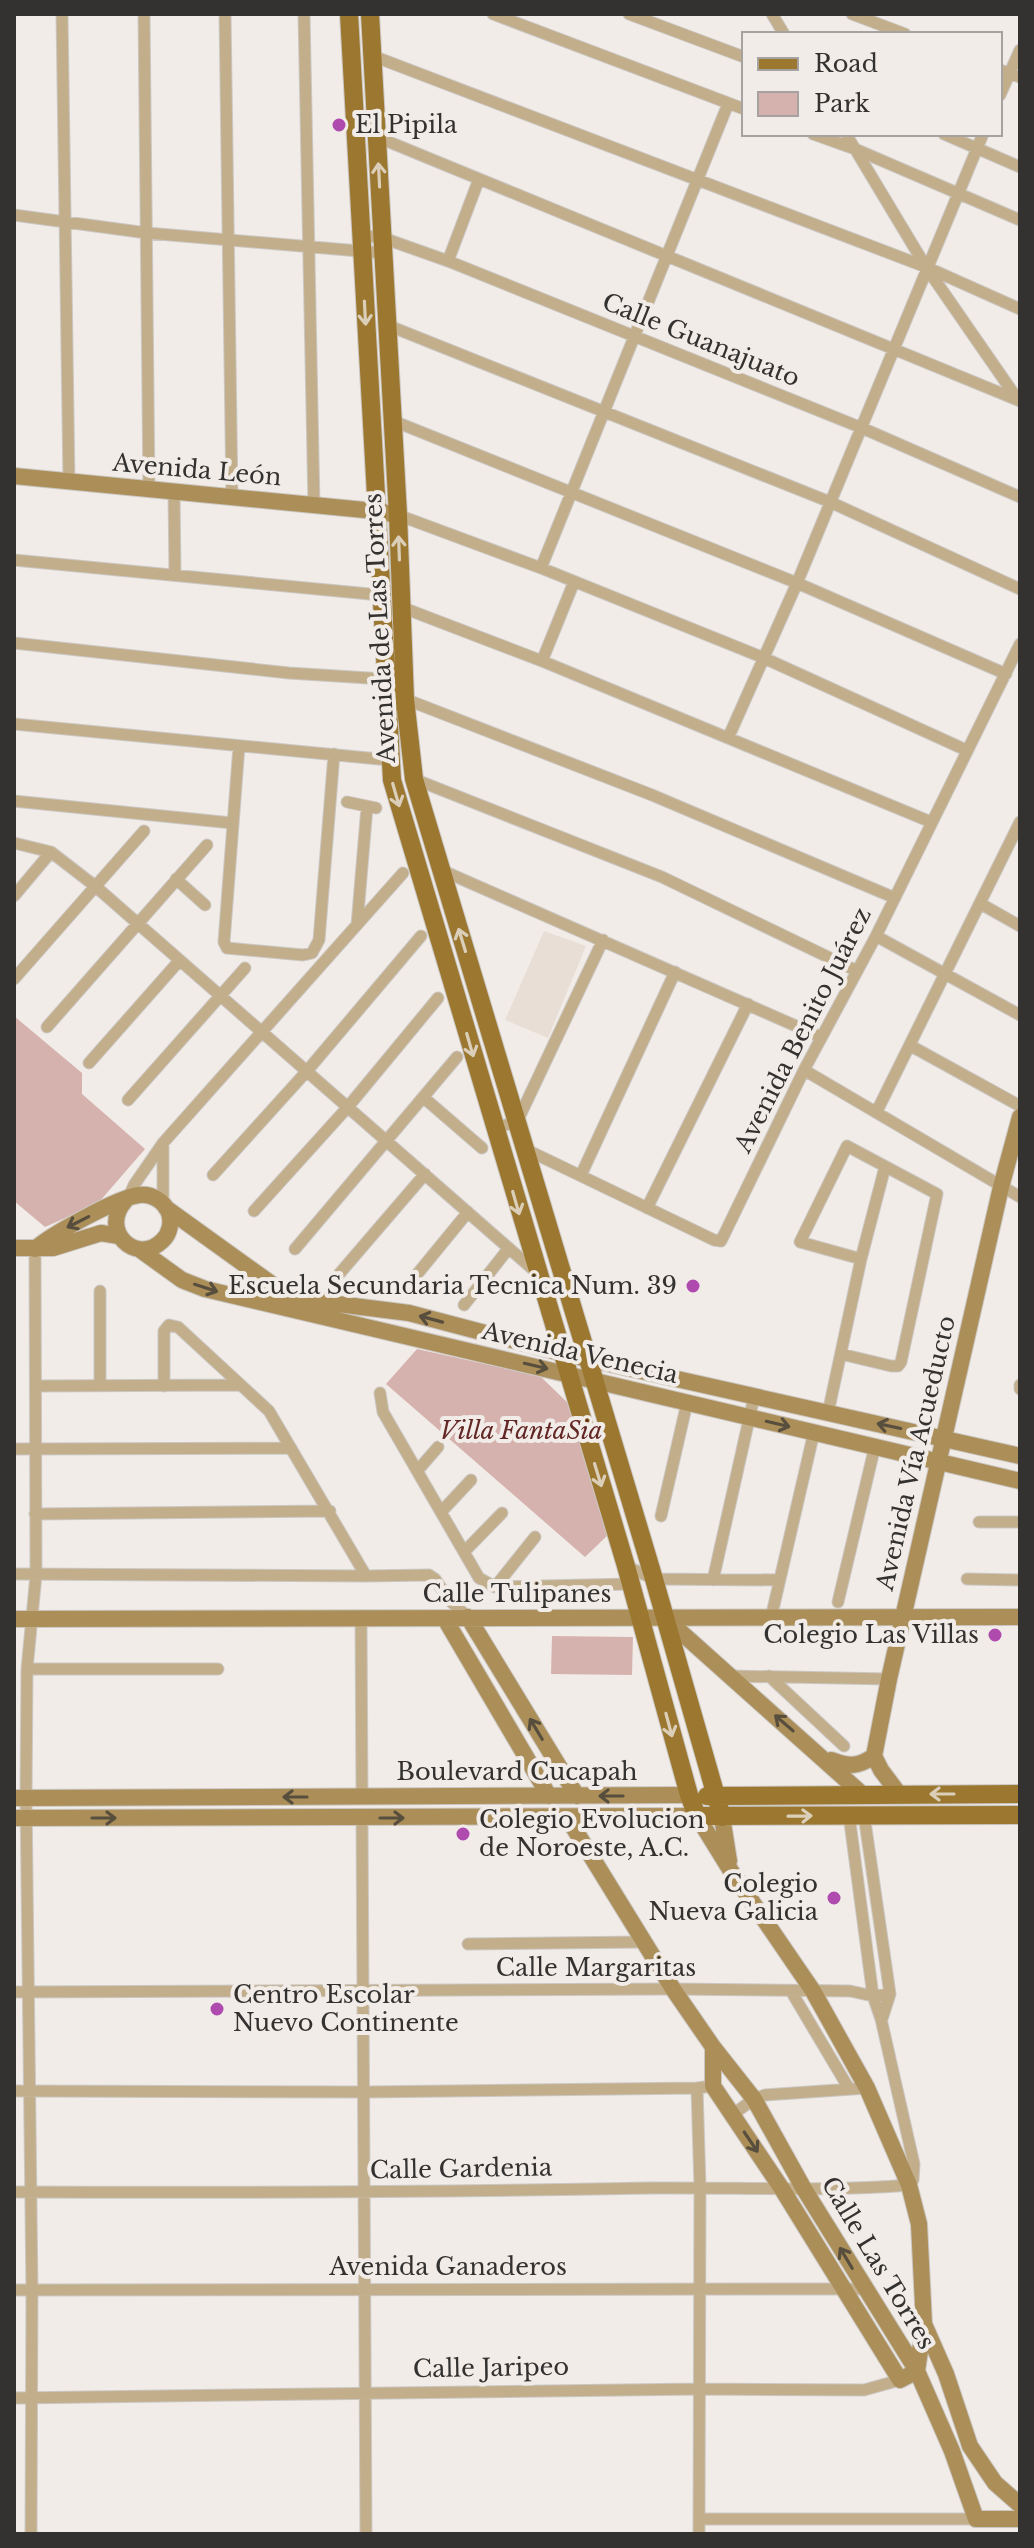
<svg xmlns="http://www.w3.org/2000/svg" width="1034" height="2548" viewBox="0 0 1034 2548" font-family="'Libre Baskerville',serif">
  <rect width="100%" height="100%" fill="#f1ece8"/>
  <path fill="#e9ded5" d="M 544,931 L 586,946 L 548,1038 L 505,1020 Z"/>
  <path fill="#d5b2ae" d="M 14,1016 L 82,1073 L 82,1094 L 145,1149 L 93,1209 L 83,1210 L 45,1227 L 14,1201 Z
    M 417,1349 L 540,1376 L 570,1405 L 609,1534 L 585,1557 L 386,1384 Z
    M 552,1636 L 633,1637 L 632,1675 L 551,1674 Z"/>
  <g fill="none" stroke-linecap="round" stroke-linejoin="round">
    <defs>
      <path id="street" d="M 62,14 L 69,483
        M 144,14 L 149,490
        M 225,14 L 232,498
        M 304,14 L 314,506
        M 493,14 L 744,109
        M 629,14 L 744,57
        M 772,14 L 784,34
        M 852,14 L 905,34
        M 373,56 L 926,267 L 1020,309
        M 1000,70 L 1020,77
        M 1000,95 L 1020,50
        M 813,134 L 855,149 L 1020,220
        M 846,134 L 926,267 L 1018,400
        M 944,134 L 1020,167
        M 377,137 L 1020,401
        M 14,215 L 147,233 L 383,253
        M 361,235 L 383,238 L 448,261 L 862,428 L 1020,497
        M 448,261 L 479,179
        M 387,325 L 830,502 L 1020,589
        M 391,420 L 797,583 L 1006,674
        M 174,492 L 175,574
        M 398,515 L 541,568 L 764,658 L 966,750
        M 14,560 L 380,595
        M 541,568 L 728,104
        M 401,607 L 542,661 L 931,822
        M 14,643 L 289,673 L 384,679
        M 542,661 L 574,582
        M 405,699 L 652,795 L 895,898
        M 14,724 L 389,760
        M 729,736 L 797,583 L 983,134
        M 239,746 L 224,942 L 227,948 L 303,955 L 312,953 L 319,940 L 334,754
        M 414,779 L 662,877 L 857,971
        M 14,801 L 232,823
        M 347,802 L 376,808
        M 14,843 L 51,852 L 95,886 L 536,1272
        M 441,870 L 821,1037
        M 176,879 L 205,905
        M 14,896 L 51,852
        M 981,904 L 1020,926
        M 357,925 L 367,807
        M 876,936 L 1020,1015
        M 14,979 L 144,831
        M 47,1027 L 207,845
        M 911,1046 L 1020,1106
        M 89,1063 L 180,960
        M 804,1070 L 1020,1197
        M 423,1097 L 482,1148
        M 128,1100 L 245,968
        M 877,1111 L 1020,822
        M 494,1128 L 517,1122 L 603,940
        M 525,1149 L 714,1240 L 721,1241 L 804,1070 L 876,936 L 1020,644
        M 213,1175 L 307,1071 L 421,936
        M 581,1175 L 675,972
        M 128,1199 L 134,1185 L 163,1143 L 403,873
        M 163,1203 L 163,1144
        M 647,1208 L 748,1004
        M 254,1211 L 347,1108 L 438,998
        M 295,1249 L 457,1057
        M 334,1280 L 425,1174
        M 405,1289 L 468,1212
        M 464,1305 L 509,1248
        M 841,1354 L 891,1366 L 898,1366 L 901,1362 L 937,1194 L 847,1146 L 800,1242 L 861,1259
        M 100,1385 L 100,1291
        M 1020,1385 L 1020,1389
        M 36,1386 L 240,1385
        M 164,1386 L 164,1331 L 169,1325 L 178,1327 L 269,1411 L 366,1576
        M 380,1393 L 383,1412 L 479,1578 L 495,1587 L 631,1584
        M 828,1413 L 861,1259 L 885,1167
        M 14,1449 L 291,1448
        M 418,1470 L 438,1447
        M 442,1511 L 471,1480
        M 35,1514 L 330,1511
        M 661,1516 L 687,1403
        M 979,1522 L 1020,1522
        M 464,1552 L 502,1513
        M 626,1566 L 654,1579 L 779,1580
        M 14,1574 L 366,1576 L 429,1575 L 435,1579 L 450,1601 L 468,1617
        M 967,1579 L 1020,1580
        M 713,1580 L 754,1397
        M 495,1587 L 535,1537
        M 838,1602 L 875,1446
        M 771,1618 L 814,1432
        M 361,1619 L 362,1796
        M 27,1669 L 218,1669
        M 730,1676 L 889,1679
        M 769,1676 L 844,1746
        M 864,1815 L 890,1994 L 882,2019
        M 362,1818 L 366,2534
        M 468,1944 L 643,1942
        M 791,1991 L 848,2087
        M 14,1992 L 673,1989 L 850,1991 L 873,1996 L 890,1994
        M 697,2088 L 700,2187 L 699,2534
        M 14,2091 L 366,2092 L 697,2088 L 713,2086
        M 732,2115 L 754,2099 L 765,2095 L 867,2088
        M 14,2192 C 226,2193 437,2192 649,2188 C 736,2187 823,2192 909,2185 L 913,2180 L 914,2164 L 881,2019 L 873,1996 L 849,1815
        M 14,2290 L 864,2289
        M 14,2398 L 700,2389 L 864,2390 L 900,2380
        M 699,2519 L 976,2519
        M 31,2534 L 32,2290 L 26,1798 L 27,1669 L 36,1575 L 35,1249"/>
      <path id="secondary" d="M 14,476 L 375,511 L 398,515
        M 166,1208 L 280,1290 L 306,1300 L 409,1313 L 561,1353 L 1020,1456
        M 14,1248 L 53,1248 L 101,1233 L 119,1236
        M 35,1249 C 52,1234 117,1198 139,1195 C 151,1193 164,1201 169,1213 C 172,1222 170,1234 162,1241 C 136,1266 99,1230 125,1201
        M 139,1249 L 182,1280 L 205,1289 L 1020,1481
        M 468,1617 L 577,1796
        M 665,1618 L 862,1794
        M 14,1619 L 1020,1617
        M 445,1619 L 549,1796
        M 831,1760 C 849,1767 858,1767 874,1756
        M 899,1794 L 881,1770 L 874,1756 L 889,1679 L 1001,1187 L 1020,1117
        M 14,1798 L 689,1795
        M 567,1817 L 673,1989 L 713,2047 L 754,2099 L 804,2189 L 917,2371 L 952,2451 L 976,2519 L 1020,2519
        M 722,1817 L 729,1861
        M 14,1818 L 697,1816 L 731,1871 L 813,1991 L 867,2088 L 909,2185 L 919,2224 L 924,2324 L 946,2374 L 970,2446 L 995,2483 L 1020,2505
        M 713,2047 L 713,2086 L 782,2189 L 900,2380 L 917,2371 L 924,2324"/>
      <path id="primary" d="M 349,14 L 392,780 L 626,1566 L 689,1795 L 697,1816 L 1020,1815
        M 370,14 L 398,515 L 405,699 L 414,779 L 654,1579 L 722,1817
        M 707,1796 L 1020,1794"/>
    </defs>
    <use href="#street" stroke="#cbc7c3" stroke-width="13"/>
    <use href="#secondary" stroke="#cbc7c3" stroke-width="18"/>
    <use href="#primary" stroke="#cbc7c3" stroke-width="20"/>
    <use href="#street" stroke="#c2ae8b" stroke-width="11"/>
    <use href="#secondary" stroke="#ab8e58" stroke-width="16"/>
    <use href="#primary" stroke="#9b772f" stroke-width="18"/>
  </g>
  <defs><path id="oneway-shaft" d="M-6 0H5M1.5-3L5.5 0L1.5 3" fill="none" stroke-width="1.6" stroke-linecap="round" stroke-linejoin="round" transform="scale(2)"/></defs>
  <g stroke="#dccfba">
    <use href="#oneway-shaft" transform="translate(379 175) rotate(-93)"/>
    <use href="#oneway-shaft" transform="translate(365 313) rotate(87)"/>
    <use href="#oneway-shaft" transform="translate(399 548) rotate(-92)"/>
    <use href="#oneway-shaft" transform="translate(396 795) rotate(74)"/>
    <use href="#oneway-shaft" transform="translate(462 940) rotate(-107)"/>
    <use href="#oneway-shaft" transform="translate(470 1045) rotate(74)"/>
    <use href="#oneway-shaft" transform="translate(516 1203) rotate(74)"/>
    <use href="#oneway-shaft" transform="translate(598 1475) rotate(73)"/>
    <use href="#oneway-shaft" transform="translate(669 1725) rotate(75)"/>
    <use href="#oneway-shaft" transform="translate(942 1794) rotate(180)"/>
    <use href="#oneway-shaft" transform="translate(800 1816) rotate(-1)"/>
  </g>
  <g stroke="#584e3d">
    <use href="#oneway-shaft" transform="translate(78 1222) rotate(153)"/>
    <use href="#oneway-shaft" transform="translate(206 1288) rotate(18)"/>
    <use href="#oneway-shaft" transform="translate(431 1319) rotate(-165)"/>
    <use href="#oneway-shaft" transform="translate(536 1366) rotate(13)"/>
    <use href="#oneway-shaft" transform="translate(778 1424) rotate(13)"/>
    <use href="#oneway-shaft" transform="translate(889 1426) rotate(-168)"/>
    <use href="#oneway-shaft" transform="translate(784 1723) rotate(-139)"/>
    <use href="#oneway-shaft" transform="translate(536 1729) rotate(-121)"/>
    <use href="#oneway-shaft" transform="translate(611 1796) rotate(180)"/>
    <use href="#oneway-shaft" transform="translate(295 1797) rotate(180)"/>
    <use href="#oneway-shaft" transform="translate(104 1818)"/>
    <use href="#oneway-shaft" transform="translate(392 1818)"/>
    <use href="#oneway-shaft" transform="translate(751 2142) rotate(56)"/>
    <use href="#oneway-shaft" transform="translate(846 2258) rotate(-121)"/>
  </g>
  <g fill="#af4aaf" stroke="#f1ece8" stroke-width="3">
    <circle cx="339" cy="125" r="8"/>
    <circle cx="693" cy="1286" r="8"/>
    <circle cx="995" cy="1635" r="8"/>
    <circle cx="463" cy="1834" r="8"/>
    <circle cx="834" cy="1898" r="8"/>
    <circle cx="217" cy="2009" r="8"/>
  </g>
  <g text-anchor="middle" stroke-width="8" stroke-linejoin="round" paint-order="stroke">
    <g font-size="24" fill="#343231" stroke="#f1ece8" text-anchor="start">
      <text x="355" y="133">El Pipila</text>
      <text x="677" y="1294" text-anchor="end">Escuela Secundaria Tecnica Num. 39</text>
      <text x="979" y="1643" text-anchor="end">Colegio Las Villas</text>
      <text x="479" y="1828">Colegio Evolucion<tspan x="479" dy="28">de Noroeste, A.C.</tspan></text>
      <text x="818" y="1892" text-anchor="end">Colegio<tspan x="818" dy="28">Nueva Galicia</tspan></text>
      <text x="233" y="2003">Centro Escolar<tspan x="233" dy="28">Nuevo Continente</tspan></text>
    </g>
    <g font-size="24" fill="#343231" stroke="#f1ece8">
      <text transform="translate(701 340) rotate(22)" y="8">Calle Guanajuato</text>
      <text transform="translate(197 470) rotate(5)" y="8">Avenida León</text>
      <text transform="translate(380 628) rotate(-93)" y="8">Avenida de Las Torres</text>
      <text transform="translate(803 1030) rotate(-63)" y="8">Avenida Benito Juárez</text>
      <text transform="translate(580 1353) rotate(13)" y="8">Avenida Venecia</text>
      <text transform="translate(916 1453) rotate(-77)" y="8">Avenida Vía Acueducto</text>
      <text x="517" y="1602">Calle Tulipanes</text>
      <text x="517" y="1780">Boulevard Cucapah</text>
      <text x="596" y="1976">Calle Margaritas</text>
      <text transform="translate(461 2169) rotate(-1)" y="8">Calle Gardenia</text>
      <text transform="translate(878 2263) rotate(59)" y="8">Calle Las Torres</text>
      <text x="448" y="2275">Avenida Ganaderos</text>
      <text transform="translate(491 2368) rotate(-1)" y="8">Calle Jaripeo</text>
    </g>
    <g font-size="24" font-style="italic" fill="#632725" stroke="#f1ece8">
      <text x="521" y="1439">Villa FantaSia</text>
    </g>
  </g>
  <rect width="1034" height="2548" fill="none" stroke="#343231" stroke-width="32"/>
  <rect x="742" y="32" width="260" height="104" fill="#f1ece8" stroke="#a5a29f" stroke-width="2"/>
  <rect x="758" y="58" width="40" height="12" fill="#9b772f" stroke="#a5a29f" stroke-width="2"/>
  <text x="814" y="72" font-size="24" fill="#343231">Road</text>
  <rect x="758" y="92" width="40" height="24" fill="#d5b2ae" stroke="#a5a29f" stroke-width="2"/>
  <text x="814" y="112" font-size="24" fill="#343231">Park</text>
</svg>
